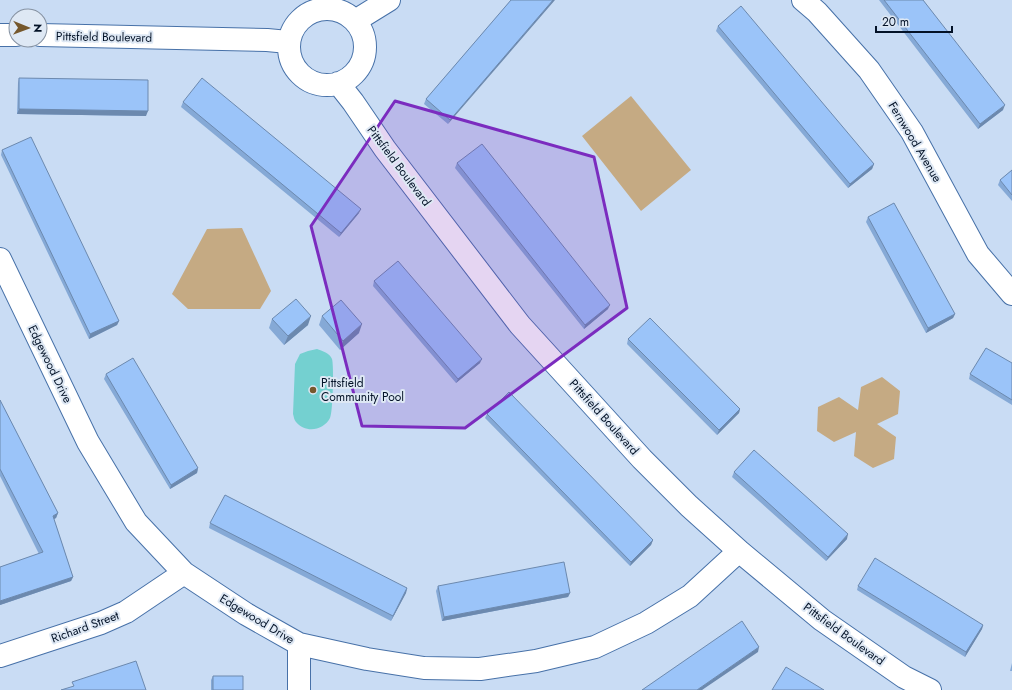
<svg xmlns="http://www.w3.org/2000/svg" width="1012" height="690" viewBox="0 0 1012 690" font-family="Jost,sans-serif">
  <rect width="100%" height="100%" fill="#c9dcf4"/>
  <path fill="#c5aa83" d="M 631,96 L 691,170 L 641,211 L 582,136 Z
    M 242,228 L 271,291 L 260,309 L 188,309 L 172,294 L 207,229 Z
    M 882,377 L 900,391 L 898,414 L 877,424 L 896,437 L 894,459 L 873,468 L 854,456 L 856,432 L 834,442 L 817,431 L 818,407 L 839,397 L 858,410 L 861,387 Z"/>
  <path fill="#74d0d0" d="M 317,349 C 322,351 330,353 332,359 C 334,365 333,413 330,418 C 324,430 306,434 296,422 C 294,420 294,417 293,414 L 295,364 L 300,354 L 308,351 Z"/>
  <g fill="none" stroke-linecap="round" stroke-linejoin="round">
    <defs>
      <path id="street" d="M 803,0 L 817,12 L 869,70 L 912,132 L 978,254 L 1012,294
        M289 47a38 38 0 1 1 76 0a38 38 0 1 1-76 0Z
        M 355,21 L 389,0
        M 0,35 L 16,35
        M 40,35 L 267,40 L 288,42
        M 338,83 L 353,102 L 385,149 L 520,325 L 642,459 L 689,506 L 739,551 L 822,620 L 904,677 L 930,690
        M 0,259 L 88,442 L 136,522 L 184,573 L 246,614 L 299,644 L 367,659 L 424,668 L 480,669 L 536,661 L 595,647 L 646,623 L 690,596 L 739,551
        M 0,656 L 101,623 L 126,612 L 184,573
        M 299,690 L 299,644"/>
    </defs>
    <use href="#street" stroke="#4771a8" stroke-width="24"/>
    <use href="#street" stroke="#fff" stroke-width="22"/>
  </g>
  <path fill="#85a9d6" d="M 511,0 L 448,124 L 424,104 L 426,99 Z
    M 879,0 L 923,0 L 1003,110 L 978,129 Z
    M 718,26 L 874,164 L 872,169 L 848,188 L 716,31 Z
    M 19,78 L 146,116 L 17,114 L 18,83 Z
    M 183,102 L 359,213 L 339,237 L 181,107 Z
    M 2,150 L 119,321 L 117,325 L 89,339 L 1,155 Z
    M 457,163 L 608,309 L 584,329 L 455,168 Z
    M 1012,170 L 1012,201 L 998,185 L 1000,180 Z
    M 868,217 L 955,314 L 953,318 L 926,333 L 866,222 Z
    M 374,281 L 480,363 L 456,383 L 373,286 Z
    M 322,316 L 359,333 L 340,350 L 319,325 Z
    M 272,319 L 308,325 L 284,345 L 269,328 Z
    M 628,339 L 740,409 L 739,413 L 717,435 L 627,344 Z
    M 1012,363 L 1012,405 L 969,379 L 970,374 Z
    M 106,374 L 198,468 L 197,473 L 170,489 L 104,379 Z
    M 0,400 L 58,513 L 56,518 L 54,519 L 73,577 L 71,581 L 0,605 L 0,567 L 39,554 L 0,476 Z
    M 487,414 L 653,540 L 651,545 L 630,566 L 485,418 Z
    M 734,472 L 847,539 L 826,561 L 732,477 Z
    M 210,523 L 407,588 L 406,593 L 391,621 L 209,528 Z
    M 438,586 L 570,593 L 568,597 L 442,621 L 436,591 Z
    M 858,586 L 983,625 L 982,629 L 965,657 L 857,590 Z
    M 1012,663 L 1012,671 L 1010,671 Z
    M 213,676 L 243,690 L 211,690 L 211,680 Z"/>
  <path fill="#6c89ae" d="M 553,0 L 555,0 L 448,124 L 450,120 Z
    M 1005,105 L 1003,110 L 978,129 L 980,124 Z
    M 19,109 L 148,111 L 146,116 L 17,114 Z
    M 874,164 L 872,169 L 848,188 L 850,184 Z
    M 361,209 L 359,213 L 339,237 L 341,233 Z
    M 610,305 L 608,309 L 584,329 L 585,325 Z
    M 955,314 L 953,318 L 926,333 L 928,328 Z
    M 311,316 L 308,325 L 284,345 L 288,336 Z
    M 119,321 L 117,325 L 89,339 L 90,334 Z
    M 362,324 L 359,333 L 340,350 L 343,341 Z
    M 482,359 L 480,363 L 456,383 L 458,379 Z
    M 740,409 L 739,413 L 717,435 L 719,430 Z
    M 198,468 L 197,473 L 170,489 L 171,485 Z
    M 58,513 L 56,518 L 52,520 L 53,516 Z
    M 848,534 L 847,539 L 826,561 L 828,557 Z
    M 653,540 L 651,545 L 630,566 L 631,562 Z
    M 73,577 L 71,581 L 0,605 L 0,601 Z
    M 407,588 L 406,593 L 391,621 L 393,616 Z
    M 570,593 L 568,597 L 442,621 L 444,617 Z
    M 983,625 L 982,629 L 965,657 L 966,652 Z
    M 759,647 L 758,652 L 702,690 L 697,690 Z"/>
  <path fill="#9bc4f9" stroke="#6c89ae" d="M 511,0 L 553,0 L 450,120 L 426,99 Z
    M 884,0 L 923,0 L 1005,105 L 980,124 Z
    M 741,6 L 874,164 L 850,184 L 718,26 Z
    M 19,78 L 148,80 L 148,111 L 19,109 Z
    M 202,78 L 361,209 L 341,233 L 183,102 Z
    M 31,137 L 119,321 L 90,334 L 2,150 Z
    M 482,144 L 610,305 L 585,325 L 457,163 Z
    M 1012,170 L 1012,195 L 1000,180 Z
    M 894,203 L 955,314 L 928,328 L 868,217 Z
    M 398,261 L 482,359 L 458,379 L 374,281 Z
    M 296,299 L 311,316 L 288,336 L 272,319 Z
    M 341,300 L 362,324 L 343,341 L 322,316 Z
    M 650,318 L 740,409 L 719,430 L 628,339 Z
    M 986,348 L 1012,363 L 1012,400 L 970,374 Z
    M 133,358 L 198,468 L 171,485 L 106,374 Z
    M 509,392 L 653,540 L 631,562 L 487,414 Z
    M 0,400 L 58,513 L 53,516 L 73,577 L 0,601 L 0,567 L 43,552 L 0,469 Z
    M 754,450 L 848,534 L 828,557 L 734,472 Z
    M 225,495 L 407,588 L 393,616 L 210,523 Z
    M 875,558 L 983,625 L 966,652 L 858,586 Z
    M 564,562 L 570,593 L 444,617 L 438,586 Z
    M 742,621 L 759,647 L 697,690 L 642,690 Z
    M 136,661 L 146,690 L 61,690 L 74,686 L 72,682 Z
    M 786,667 L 824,690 L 772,690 Z
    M 213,676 L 243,676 L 243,690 L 213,690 Z"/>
  <path fill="#7b2cbf" fill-opacity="0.2" stroke="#7b2cbf" stroke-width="3" stroke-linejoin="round" d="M 395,101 L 594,157 L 627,308 L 465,428 L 362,426 L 311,226 Z"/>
  <circle fill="#76582c" stroke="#dee8f4" stroke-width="1.5" cx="313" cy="390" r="4"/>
  <g text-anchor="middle" stroke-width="4" stroke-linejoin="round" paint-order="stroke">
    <g font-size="12" fill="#031227" stroke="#dee8f4">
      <text transform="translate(104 37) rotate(1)" y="4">Pittsfield Boulevard</text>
      <text transform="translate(915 142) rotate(59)" y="4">Fernwood Avenue</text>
      <text transform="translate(399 166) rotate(53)" y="4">Pittsfield Boulevard</text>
      <text transform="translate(50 364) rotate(64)" y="4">Edgewood Drive</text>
      <text transform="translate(604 417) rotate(48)" y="4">Pittsfield Boulevard</text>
      <text transform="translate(257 619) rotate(31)" y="4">Edgewood Drive</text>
      <text transform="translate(85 627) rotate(-20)" y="4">Richard Street</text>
      <text transform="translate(844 634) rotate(36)" y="4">Pittsfield Boulevard</text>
    </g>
    <g font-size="12" fill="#031227" stroke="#dee8f4" text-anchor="start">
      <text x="321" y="387">Pittsfield<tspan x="321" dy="14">Community Pool</tspan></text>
    </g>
  </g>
  <g transform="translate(28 28) rotate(91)"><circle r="19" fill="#dee8f4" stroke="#8692a2"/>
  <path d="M0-3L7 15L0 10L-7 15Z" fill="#76582c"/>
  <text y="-6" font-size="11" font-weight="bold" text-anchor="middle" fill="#031227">N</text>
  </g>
  <path d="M876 26v6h76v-6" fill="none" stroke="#031227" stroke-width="2"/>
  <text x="882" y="26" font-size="12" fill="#031227" stroke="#dee8f4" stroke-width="3" paint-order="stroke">20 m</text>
</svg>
